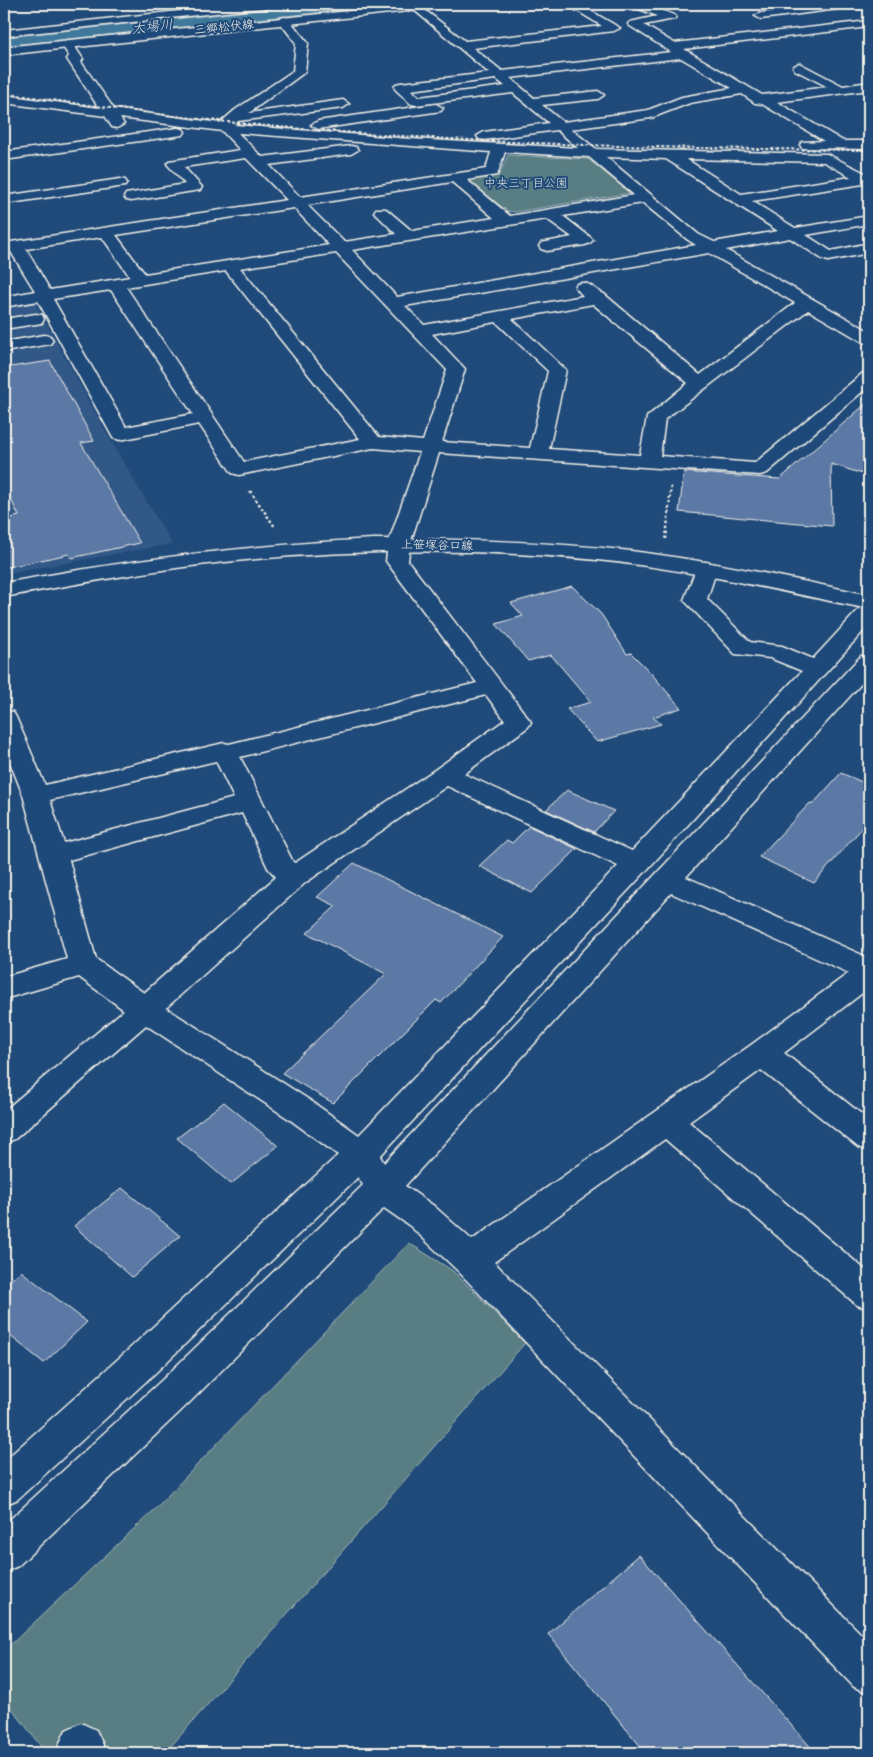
<svg xmlns="http://www.w3.org/2000/svg" width="873" height="1757" viewBox="0 0 873 1757" font-family="Itim,'Klee One',sans-serif">
  <rect width="100%" height="100%" fill="#1f4a7a"/>
  <filter id="ink" filterUnits="userSpaceOnUse"><feTurbulence type="fractalNoise" baseFrequency=".02" numOctaves="2"/><feDisplacementMap in="SourceGraphic" scale="10" xChannelSelector="R" yChannelSelector="G"/><feConvolveMatrix kernelMatrix="1 2 1 2 8 2 1 2 1" color-interpolation-filters="sRGB"/></filter>
  <g filter="url(#ink)">
    <path fill="#315887" d="M 28,302 L 35,303 L 111,441 L 172,544 L 4,574 L 4,306 Z"/>
    <path fill="#587d82" stroke="#a6b7b5" d="M 508,155 L 588,159 L 630,193 L 516,212 L 507,211 L 469,181 L 472,179 L 499,175 Z
      M 409,1243 L 453,1271 L 525,1343 L 165,1753 L 46,1753 L 4,1698 L 4,1651 L 153,1511 Z"/>
    <path fill="#40789b" stroke="#88a8ba" d="M 318,4 L 397,4 L 4,46 L 4,37 Z"/>
    <path fill="#5b79a6" stroke="#f4f1e8" d="M 50,361 L 94,441 L 81,443 L 140,543 L 71,558 L 69,554 L 4,568 L 4,520 L 19,516 L 4,485 L 4,368 Z
      M 869,401 L 869,476 L 831,464 L 832,526 L 679,512 L 684,472 L 780,479 Z
      M 572,586 L 601,614 L 627,654 L 631,653 L 650,672 L 681,708 L 653,717 L 661,724 L 597,742 L 567,709 L 591,702 L 551,655 L 528,661 L 496,624 L 523,616 L 511,603 Z
      M 841,773 L 869,785 L 869,820 L 814,883 L 759,857 L 810,803 L 813,804 Z
      M 567,790 L 614,811 L 594,832 L 546,810 Z
      M 529,826 L 577,849 L 532,893 L 479,866 L 507,840 L 512,843 Z
      M 354,863 L 503,937 L 441,1003 L 436,1000 L 333,1103 L 282,1073 L 386,974 L 307,933 L 336,906 L 317,897 Z
      M 224,1102 L 278,1146 L 231,1184 L 177,1138 Z
      M 122,1188 L 180,1236 L 132,1277 L 74,1226 Z
      M 21,1271 L 87,1322 L 44,1363 L 4,1331 L 4,1286 Z
      M 639,1555 L 816,1753 L 646,1753 L 548,1634 Z"/>
    <g fill="none" stroke-linecap="round" stroke-linejoin="round">
      <defs>
        <path id="minor" d="M 243,4 L 277,4 L 271,7 L 4,36 L 4,30 Z
          M 417,4 L 465,41 L 602,26 L 566,4 L 579,4 L 620,28 L 614,31 L 473,48 L 502,71 L 671,52 L 630,26 L 628,24 L 630,22 L 657,16 L 632,6 L 631,4 L 645,4 L 674,15 L 676,17 L 674,19 L 644,25 L 674,43 L 869,21 L 869,27 L 684,49 L 762,95 L 828,87 L 795,70 L 793,67 L 799,63 L 843,86 L 869,82 L 869,90 L 777,102 L 843,141 L 869,141 L 869,149 L 802,148 L 800,145 L 802,142 L 824,141 L 762,104 L 755,103 L 742,94 L 690,103 L 651,118 L 571,129 L 596,149 L 827,154 L 869,175 L 869,185 L 863,184 L 752,201 L 795,228 L 869,216 L 869,224 L 806,235 L 831,251 L 869,243 L 869,253 L 828,261 L 822,259 L 790,238 L 726,250 L 869,331 L 869,343 L 863,342 L 808,310 L 665,419 L 660,456 L 755,463 L 863,373 L 869,372 L 869,386 L 767,473 L 760,475 L 439,453 L 410,544 L 408,561 L 531,722 L 528,727 L 464,774 L 632,851 L 802,671 L 770,658 L 735,654 L 684,600 L 698,564 L 706,562 L 714,564 L 717,569 L 707,599 L 750,642 L 782,646 L 813,659 L 861,607 L 869,605 L 869,625 L 646,871 L 380,1156 L 384,1163 L 861,656 L 869,654 L 869,675 L 686,877 L 869,958 L 869,988 L 784,1053 L 869,1120 L 869,1151 L 858,1147 L 761,1070 L 689,1122 L 869,1273 L 869,1309 L 857,1305 L 665,1139 L 494,1262 L 869,1642 L 869,1693 L 854,1687 L 458,1271 L 410,1226 L 384,1208 L 188,1404 L 18,1566 L 4,1572 L 4,1525 L 162,1380 L 363,1185 L 358,1177 L 153,1375 L 18,1499 L 4,1505 L 4,1461 L 127,1351 L 338,1155 L 289,1119 L 146,1025 L 15,1139 L 4,1143 L 4,1111 L 124,1010 L 79,977 L 4,999 L 4,977 L 67,959 L 23,795 L 4,747 L 4,710 L 13,712 L 16,717 L 45,785 L 224,743 L 229,744 L 477,683 L 386,561 L 388,544 L 420,452 L 373,448 L 239,475 L 232,473 L 199,424 L 120,440 L 113,438 L 38,301 L 4,307 L 4,297 L 35,291 L 11,252 L 4,253 L 4,243 L 287,200 L 246,158 L 184,167 L 202,187 L 200,190 L 131,201 L 126,200 L 124,197 L 126,194 L 185,184 L 167,164 L 169,161 L 240,150 L 222,131 L 120,118 L 124,124 L 117,128 L 112,127 L 105,116 L 4,103 L 4,95 L 99,108 L 67,59 L 69,56 L 61,44 L 67,40 L 71,41 L 83,59 L 81,62 L 114,109 L 220,123 L 235,110 L 293,71 L 296,43 L 278,20 L 284,17 L 288,18 L 308,43 L 305,72 L 249,113 L 343,100 L 349,104 L 343,108 L 238,121 L 235,125 L 410,139 L 578,148 L 557,130 L 484,140 L 479,139 L 477,136 L 484,132 L 549,123 L 513,93 L 416,105 L 411,104 L 396,90 L 394,87 L 396,84 L 400,83 L 489,73 L 413,9 L 411,7 L 413,5 ZM 681,58 L 732,88 L 682,97 L 648,110 L 563,122 L 542,105 L 598,99 L 604,95 L 598,91 L 534,98 L 510,78 ZM 496,79 L 505,86 L 419,97 L 411,90 ZM 238,133 L 491,152 L 486,169 L 300,197 L 269,165 L 351,154 L 358,150 L 356,147 L 351,146 L 262,157 ZM 505,152 L 589,157 L 634,195 L 510,216 L 467,180 L 497,175 ZM 606,157 L 666,159 L 778,231 L 714,242 L 698,234 ZM 686,159 L 824,162 L 851,177 L 741,194 ZM 452,182 L 494,218 L 412,231 L 386,209 L 376,209 L 374,212 L 396,234 L 344,242 L 307,205 ZM 643,203 L 688,240 L 696,245 L 397,297 L 352,250 L 547,219 L 572,237 L 541,243 L 539,246 L 541,249 L 547,251 L 585,245 L 590,243 L 593,240 L 590,237 L 563,216 ZM 294,208 L 329,245 L 145,274 L 116,235 ZM 102,237 L 130,277 L 50,290 L 26,249 ZM 336,253 L 447,370 L 423,441 L 379,437 L 240,268 ZM 709,253 L 795,303 L 700,375 L 604,294 C 594,290 589,280 577,284 L 575,287 L 583,296 L 424,325 L 405,306 ZM 226,271 L 360,439 L 244,462 L 126,287 ZM 111,290 L 193,414 L 126,427 L 53,299 ZM 593,304 L 688,383 L 647,417 L 640,455 L 549,449 L 566,370 L 512,319 ZM 496,322 L 548,371 L 530,448 L 442,442 L 465,369 L 432,334 ZM 486,695 L 505,720 L 436,769 L 295,863 L 293,862 L 240,757 ZM 216,761 L 234,798 L 64,843 L 50,800 ZM 447,786 L 618,866 L 359,1135 L 311,1101 L 166,1008 L 305,883 ZM 242,813 L 268,868 L 276,877 L 144,993 L 96,959 L 69,860 ZM 671,893 L 849,973 L 751,1045 L 472,1240 L 434,1206 L 405,1186 Z
          M 833,4 L 838,5 L 840,7 L 838,9 L 761,19 L 755,16 L 761,13 Z
          M 436,104 L 443,108 L 441,111 L 318,129 L 311,125 L 318,121 Z
          M 178,128 L 183,129 L 185,132 L 183,135 L 4,160 L 4,152 Z
          M 120,179 L 125,180 L 127,183 L 125,186 L 4,204 L 4,196 Z
          M 36,314 L 42,315 L 44,319 L 42,323 L 4,329 L 4,319 Z
          M 44,335 L 50,336 L 53,340 L 50,344 L 4,352 L 4,342 Z
          M 81,1723 L 96,1730 L 103,1745 L 103,1753 L 59,1753 L 59,1745 L 66,1730 Z"/>
        <path id="major" d="M 416,4 L 451,4 L 445,7 L 4,55 L 4,47 Z
          M 373,539 C 459,539 545,541 631,551 C 711,561 790,578 869,595 L 869,609 C 779,591 689,569 597,560 C 473,548 349,549 225,562 C 150,570 77,584 4,597 L 4,583 C 126,560 248,545 373,539 Z"/>
      </defs>
      <use href="#minor" stroke="#f4f1e8" stroke-width="3"/>
      <use href="#major" stroke="#f4f1e8" stroke-width="3"/>
      <path stroke="#f4f1e8" stroke-width="2.5" stroke-dasharray="2.5 2.5" stroke-linecap="butt" d="M 250,491 L 275,527
        M 666,539 L 671,486"/>
      <use href="#minor" fill="#1f4a7a" fill-rule="evenodd"/>
      <use href="#major" fill="#1f4a7a" fill-rule="evenodd"/>
      <path stroke="#f4f1e8" stroke-width="2" stroke-dasharray="3 2" stroke-linecap="butt" d="M 4,93 C 112,109 220,123 329,131 C 509,145 689,149 869,150"/>
    </g>
  </g>
  <g text-anchor="middle" stroke-width="4" stroke-linejoin="round" paint-order="stroke">
    <g font-size="12" fill="#f4f1e8" stroke="#1f4a7a">
      <text transform="translate(224 27) rotate(-6)" y="4">三郷松伏線</text>
      <text transform="translate(437 545) rotate(1)" y="4">上笹塚谷口線</text>
    </g>
    <g font-size="12" fill="#dde0d9" stroke="#1f4a7a">
      <text x="526" y="187">中央三丁目公園</text>
    </g>
    <g font-size="14" font-style="italic" fill="#d9dfdc" stroke="#1f4a7a">
      <text transform="translate(152 26) rotate(-6)" y="5">大場川</text>
    </g>
  </g>
  <rect width="873" height="1757" fill="none" stroke="#1f4a7a" stroke-width="20"/>
  <rect x="10" y="10" width="853" height="1737" fill="none" stroke="#f4f1e8" stroke-width="2" filter="url(#ink)"/>
</svg>
